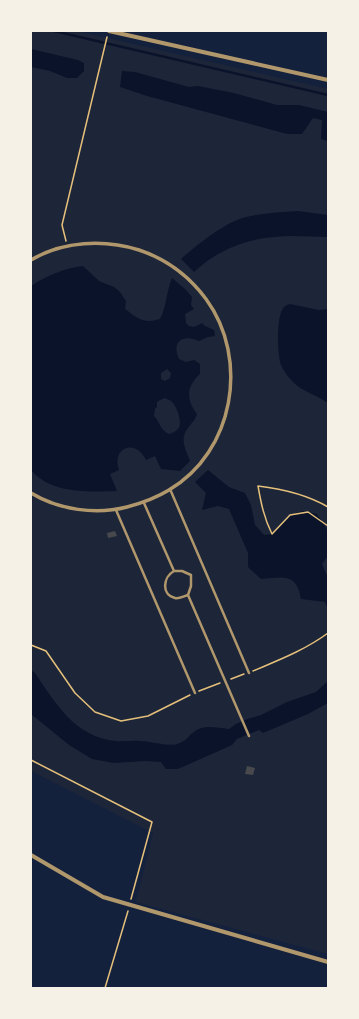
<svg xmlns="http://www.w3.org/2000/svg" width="359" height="1019" viewBox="0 0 359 1019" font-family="'Fira Sans Condensed',sans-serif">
  <rect width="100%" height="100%" fill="#14213d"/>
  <path fill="#1d2539" d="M 31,31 L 77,31 L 328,89 L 328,954 L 136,902 L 153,833 L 31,771 Z"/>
  <path fill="#0b132b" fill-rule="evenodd" d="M 31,49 L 78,60 L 84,63 L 84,71 L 77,78 L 67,78 L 50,71 L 31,67 Z
    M 122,71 L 135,72 L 189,87 L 198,86 L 234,93 L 277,105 L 299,105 L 328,112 L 328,141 L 321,139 L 322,120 L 313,118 L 302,134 L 287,134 L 147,96 L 120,87 Z
    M 298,211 L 328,215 L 328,237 C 311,237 292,235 275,237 C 245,239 216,251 194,272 L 181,259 C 197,245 225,222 246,217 C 263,213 281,212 298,211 Z
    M 83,266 L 99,281 L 114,287 L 120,292 L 126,301 L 125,309 C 138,319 144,324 160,319 C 167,306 166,292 172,278 L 185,289 L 192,297 L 191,305 L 194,309 L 185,314 L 186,323 L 189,326 L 194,327 L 202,323 L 205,326 L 214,330 L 215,336 L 208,337 L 199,341 C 183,334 171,341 179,359 L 186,362 L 194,360 L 200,364 L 200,374 C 186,387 186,399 197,414 C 195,421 192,422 188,428 C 179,439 186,450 190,461 L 180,471 L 161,469 L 155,456 L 146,460 C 136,438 111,447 119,470 L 110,474 L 117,491 C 89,492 51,494 31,470 L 32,456 L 31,453 L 31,286 C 46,276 65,268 83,266 ZM 167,369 L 171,373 L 170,378 L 165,381 L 161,379 L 161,373 ZM 165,398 C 165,398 171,401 171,401 C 177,406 183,423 178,429 C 175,432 172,433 169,434 C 160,430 160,422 154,416 L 155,409 L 157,407 L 157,402 L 160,400 Z
    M 290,304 L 319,310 L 328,309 L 328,403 C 317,395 303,392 293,382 C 289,378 283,370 281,365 C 277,354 276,315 284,307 C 286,305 288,305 290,304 Z
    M 208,470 L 229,487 L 245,493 L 251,505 L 255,525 L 264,535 L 272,534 L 290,515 L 302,511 L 317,514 L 328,531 L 328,556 L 322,564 L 328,578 L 328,609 L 325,602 L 301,599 C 297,573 283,577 261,579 L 248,567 L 248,553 L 229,509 L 218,506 L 202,510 L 206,493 L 195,482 Z
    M 31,670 L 35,673 C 56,704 75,737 116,741 C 124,742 132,740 140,741 C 150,741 169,747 177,744 C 187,741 187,737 194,732 C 204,724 217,728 229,729 L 236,724 L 243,721 L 247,719 L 261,715 L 287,702 L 316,692 L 328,681 L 328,703 L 308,714 L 263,733 L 259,730 L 237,739 L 232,745 L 178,769 L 166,769 L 161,762 L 146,761 L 114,763 L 92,759 L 69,745 L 31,714 Z"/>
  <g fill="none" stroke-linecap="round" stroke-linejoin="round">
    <path stroke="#0b132b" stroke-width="2.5" d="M 54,31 L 328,95"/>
  </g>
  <path fill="#48494c" d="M 115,531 L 117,536 L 108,538 L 107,533 Z
    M 247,766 L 255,768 L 253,775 L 245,774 Z"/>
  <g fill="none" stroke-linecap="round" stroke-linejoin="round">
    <path stroke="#e5c07b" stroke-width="1.5" d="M 66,241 L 62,225 L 107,37
      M 328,507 C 306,494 283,489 258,486 C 261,503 264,518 272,534 L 290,515 L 308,512 L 328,526
      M 31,645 L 46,651 L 75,693 L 95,712 L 121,721 L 148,716 L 190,695
      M 253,671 C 279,660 305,650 328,633
      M 231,679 L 244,674
      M 199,691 L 220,683
      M 31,760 L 152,822 L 131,899
      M 105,988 L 128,911"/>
    <path stroke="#b1986c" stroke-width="2.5" d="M 170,489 L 249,673
      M 144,503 L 174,571 C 163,577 161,595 175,598 C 179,599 184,596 188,595 L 191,586 L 191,575 L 182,571 L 174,571
      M 116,510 L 195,693
      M 188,595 L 249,736"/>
    <path stroke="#b1986c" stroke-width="3.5" d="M 31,260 C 63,241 104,239 139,250 C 166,259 189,276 206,299 C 250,359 234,452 169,490 C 156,498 142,503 127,507 C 96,515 59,510 31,493"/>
    <path stroke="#b1986c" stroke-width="4" d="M 109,31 L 328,80
      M 31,855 L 103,897 L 328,962"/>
  </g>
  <rect width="359" height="1019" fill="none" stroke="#f6f1e7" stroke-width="64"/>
</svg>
